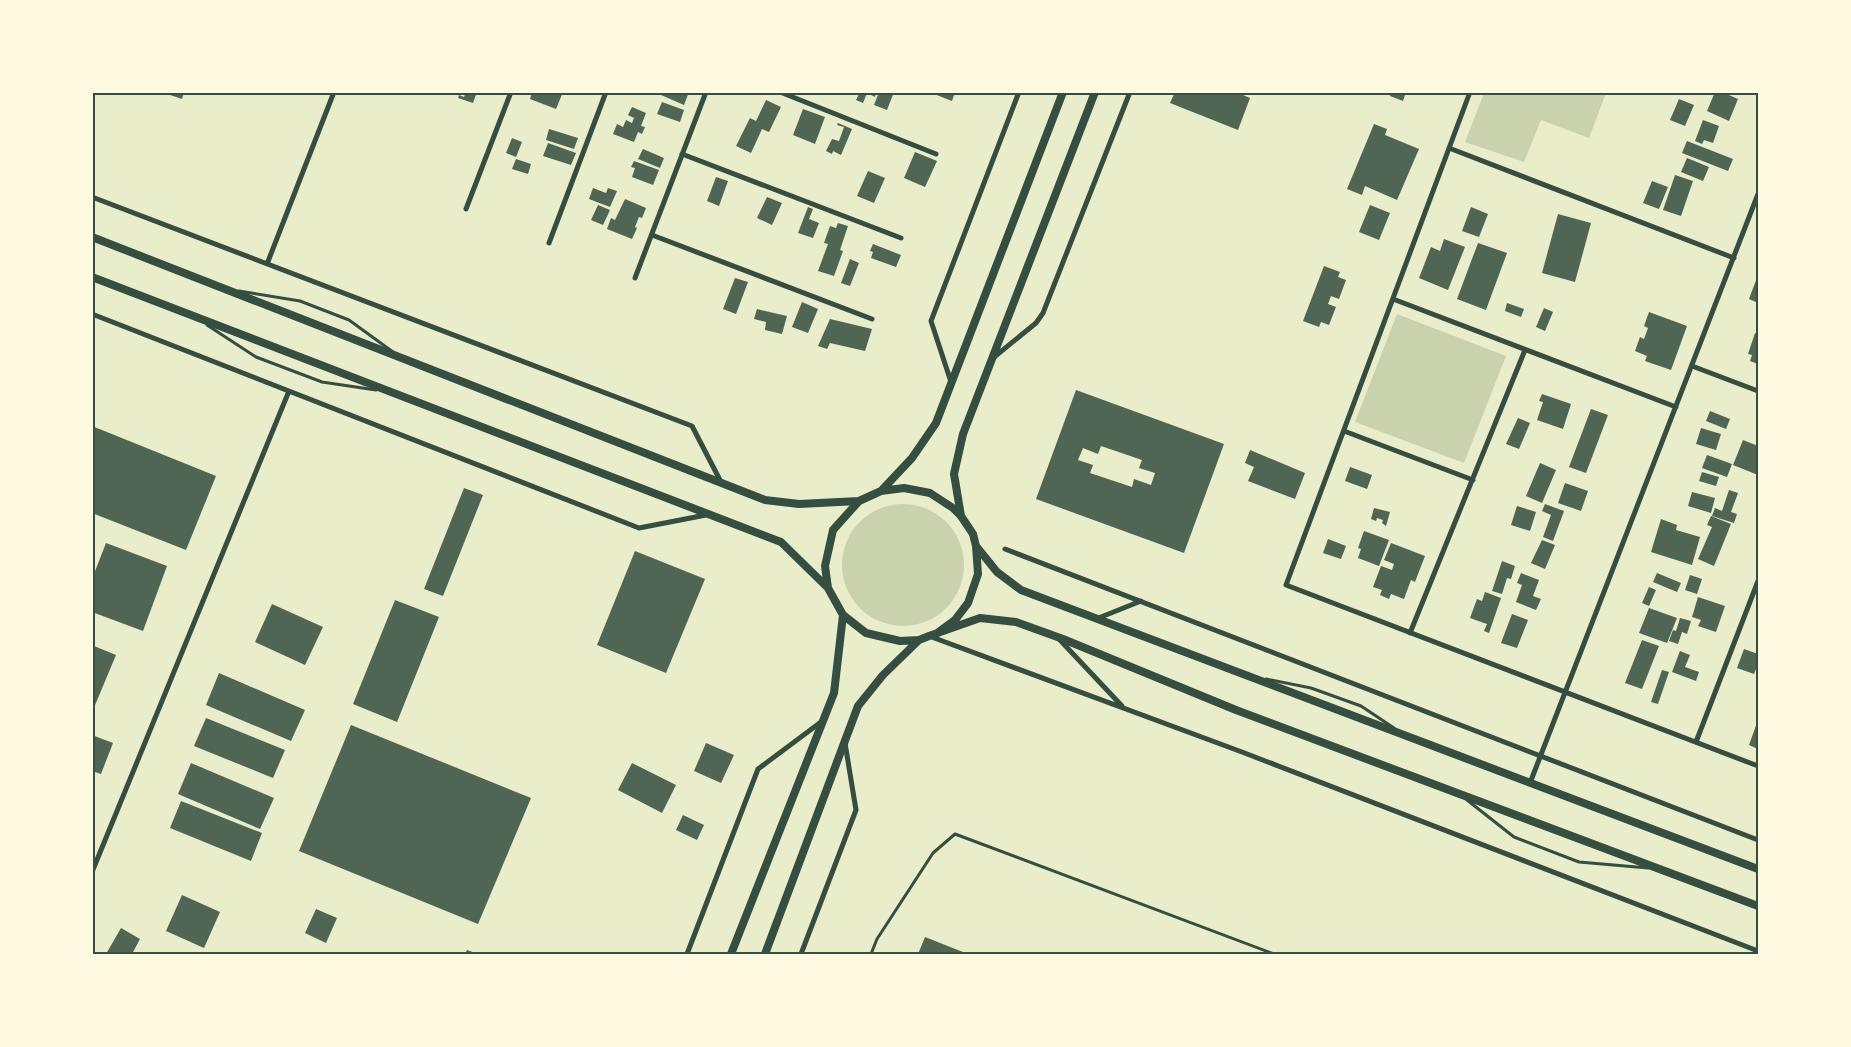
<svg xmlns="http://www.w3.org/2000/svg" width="1851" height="1047" viewBox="0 0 1851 1047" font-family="Inter,sans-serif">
  <rect width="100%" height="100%" fill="#e9edc9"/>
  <path fill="#cad2ad" d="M 1484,93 L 1484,92 L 1606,93 L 1589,138 L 1541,120 L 1524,162 L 1465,142 Z
    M 1397,314 L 1506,356 L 1464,463 L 1355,422 Z
    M842 565a61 61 0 1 1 122 0a61 61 0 1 1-122 0Z"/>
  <path fill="#4f6655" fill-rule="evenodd" d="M 161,92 L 184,92 L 182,99 Z
    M 466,92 L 477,92 L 473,103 L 458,98 L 459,95 L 464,97 Z
    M 532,92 L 563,92 L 556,109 L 530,99 Z
    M 662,92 L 689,92 L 684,105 L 661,95 Z
    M 860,92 L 876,92 L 875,97 L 867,93 L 863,103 L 856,100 Z
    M 879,92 L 894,92 L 887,110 L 874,105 Z
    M 929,92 L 955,92 L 952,101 Z
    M 1175,92 L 1236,92 L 1250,98 L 1238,130 L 1170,103 Z
    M 1391,92 L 1406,92 L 1403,101 L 1390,96 Z
    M 1715,92 L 1730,92 L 1729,95 L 1738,99 L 1729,121 L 1707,111 Z
    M 1679,99 L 1694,105 L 1685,126 L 1670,120 Z
    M 766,100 L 781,107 L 769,132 L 762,129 L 751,153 L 736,146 L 750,118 L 756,121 Z
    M 662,102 L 684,110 L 680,122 L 657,114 Z
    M 632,107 L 646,113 L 641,126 L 645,127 L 642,134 L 638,132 L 634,142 L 613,134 L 617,124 L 623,127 L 626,120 L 632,123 L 634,118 L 628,115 Z
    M 803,109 L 825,117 L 815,144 L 793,135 Z
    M 1703,120 L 1719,126 L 1713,143 L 1704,140 L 1702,144 L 1695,141 Z
    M 838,123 L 852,129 L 841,155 L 833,151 L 832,154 L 826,151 L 832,139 L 839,141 L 844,127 L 837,125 Z
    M 1374,124 L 1387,129 L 1385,135 L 1419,149 L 1397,200 L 1365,186 L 1362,195 L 1347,189 Z
    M 549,129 L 578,138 L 574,149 L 546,140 Z
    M 512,138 L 522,142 L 516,157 L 506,153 Z
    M 1687,141 L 1733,159 L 1728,171 L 1682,153 Z
    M 548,143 L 576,153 L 571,165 L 543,156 Z
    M 643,149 L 664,158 L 660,168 L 638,159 Z
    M 915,152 L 937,161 L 925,187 L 904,178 Z
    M 1687,158 L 1709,167 L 1703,181 L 1681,172 Z
    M 516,159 L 531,164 L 528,174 L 512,169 Z
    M 634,161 L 659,170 L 653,185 L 632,177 L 635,168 L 631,167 Z
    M 868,171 L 885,178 L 874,203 L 857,196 Z
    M 1675,175 L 1693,181 L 1681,216 L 1663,210 Z
    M 716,177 L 728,181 L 719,206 L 707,201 Z
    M 1652,181 L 1668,187 L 1659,209 L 1643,203 Z
    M 593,188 L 606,193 L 608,188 L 617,191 L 610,207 L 589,199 Z
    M 767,197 L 782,203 L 772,225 L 757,218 Z
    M 625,199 L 646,208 L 642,218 L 639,217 L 635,227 L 637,228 L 632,239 L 607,229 L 611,218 L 615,220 Z
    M 598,205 L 610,210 L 603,225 L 591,220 Z
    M 1370,205 L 1390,213 L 1379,240 L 1359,232 Z
    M 808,207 L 813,209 L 809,219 L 819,223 L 813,238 L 798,233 Z
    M 1471,207 L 1488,214 L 1479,237 L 1462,231 Z
    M 1558,214 L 1591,223 L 1575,282 L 1542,273 Z
    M 838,223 L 848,226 L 840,250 L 843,251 L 834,276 L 818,271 L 828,244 L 824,243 L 830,226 L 836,228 Z
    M 1444,239 L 1465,247 L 1448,290 L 1419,278 L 1431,247 L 1440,251 Z
    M 1478,243 L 1507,253 L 1486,310 L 1457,299 Z
    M 873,244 L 901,255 L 896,267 L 871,258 L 873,252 L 870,251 Z
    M 850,259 L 859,263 L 850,286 L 841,283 Z
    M 1324,266 L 1340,272 L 1338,277 L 1346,280 L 1339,299 L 1331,296 L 1328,304 L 1336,307 L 1329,325 L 1321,322 L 1319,327 L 1303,321 Z
    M 1758,275 L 1758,303 L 1749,299 Z
    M 735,278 L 748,282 L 736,314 L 723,309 Z
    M 802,302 L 818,309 L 808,333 L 792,327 Z
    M 1507,303 L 1524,309 L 1521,317 L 1505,311 Z
    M 1544,308 L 1553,312 L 1545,331 L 1536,327 Z
    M 757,309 L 787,316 L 782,334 L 765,330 L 766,322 L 754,319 Z
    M 1649,312 L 1687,326 L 1671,370 L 1645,361 L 1647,356 L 1635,351 L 1640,337 L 1644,339 L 1648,328 L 1644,326 Z
    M 830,319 L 872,329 L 865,351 L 830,343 L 827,349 L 818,346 Z
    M 1755,333 L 1758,334 L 1758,364 L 1750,361 L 1752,355 L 1748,354 Z
    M 1076,390 L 1224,444 L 1184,553 L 1036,499 ZM 1101,446 L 1142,460 L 1139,468 L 1155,473 L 1151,485 L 1134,479 L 1132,487 L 1090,473 L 1093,465 L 1078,460 L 1083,448 L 1098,454 Z
    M 1542,394 L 1571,404 L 1563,429 L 1537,420 L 1543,402 L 1539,401 Z
    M 1591,409 L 1608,415 L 1586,473 L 1569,467 Z
    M 1710,411 L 1730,419 L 1726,429 L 1706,421 Z
    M 1518,418 L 1530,423 L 1519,449 L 1506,444 Z
    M 92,426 L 216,476 L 186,550 L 92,513 Z
    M 1701,428 L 1721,434 L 1716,450 L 1696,444 Z
    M 1743,440 L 1758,446 L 1758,475 L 1733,465 Z
    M 1250,450 L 1305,473 L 1295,499 L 1248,481 L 1254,467 L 1245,463 Z
    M 1707,455 L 1732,464 L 1727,477 L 1702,468 Z
    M 1540,463 L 1556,470 L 1542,503 L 1526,496 Z
    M 1350,467 L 1372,475 L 1367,489 L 1345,481 Z
    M 1702,472 L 1719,477 L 1716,486 L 1699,481 Z
    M 1565,483 L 1588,491 L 1581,511 L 1558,503 Z
    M 464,488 L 483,495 L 443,596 L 424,589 Z
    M 1729,490 L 1738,493 L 1731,512 L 1737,514 L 1734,523 L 1712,516 L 1715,508 L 1722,511 Z
    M 1692,492 L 1715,498 L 1711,513 L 1688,506 Z
    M 1545,504 L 1564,511 L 1553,541 L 1543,537 L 1551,515 L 1542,511 Z
    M 1517,506 L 1536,512 L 1530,531 L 1511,525 Z
    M 1374,508 L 1390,512 L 1386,526 L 1382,523 L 1383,520 L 1377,518 L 1376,521 L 1371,519 Z
    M 1711,516 L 1731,524 L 1714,566 L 1698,559 L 1712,527 L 1707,525 Z
    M 1661,519 L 1677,525 L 1676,530 L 1700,537 L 1692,565 L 1651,552 Z
    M 1364,531 L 1389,540 L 1379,566 L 1358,558 L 1361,549 L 1358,548 Z
    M 1328,539 L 1346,546 L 1341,559 L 1323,553 Z
    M 1542,540 L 1555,545 L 1545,569 L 1531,563 Z
    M 106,543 L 167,566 L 143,631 L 92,612 L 92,579 Z
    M 1391,543 L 1425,556 L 1415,582 L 1411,580 L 1404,599 L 1391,594 L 1389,599 L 1380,595 L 1382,590 L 1373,587 L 1381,566 L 1392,570 L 1394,564 L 1384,560 Z
    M 635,551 L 705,579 L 666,673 L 597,645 Z
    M 1502,561 L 1515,566 L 1511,579 L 1507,578 L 1502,594 L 1492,591 Z
    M 1521,573 L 1539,580 L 1533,596 L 1541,599 L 1536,610 L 1516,602 L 1522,585 L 1517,583 Z
    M 1657,573 L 1681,583 L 1677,592 L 1653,582 Z
    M 1690,575 L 1702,579 L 1697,594 L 1685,590 Z
    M 1649,587 L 1656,590 L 1649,606 L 1642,603 Z
    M 1485,592 L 1501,598 L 1489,633 L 1484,631 L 1487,624 L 1470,618 L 1477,599 L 1482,601 Z
    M 1698,597 L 1725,606 L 1716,632 L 1698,626 L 1701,620 L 1692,617 Z
    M 395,600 L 439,617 L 397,722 L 353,704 Z
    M 272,604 L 323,627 L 305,665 L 255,642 Z
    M 1649,608 L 1677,618 L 1667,643 L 1639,633 Z
    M 1512,614 L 1528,620 L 1517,648 L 1501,643 Z
    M 1680,618 L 1691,621 L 1687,634 L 1682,632 L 1678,644 L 1669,641 L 1673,630 L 1676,631 Z
    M 1642,640 L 1659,646 L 1642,689 L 1625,683 Z
    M 94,646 L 116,655 L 93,710 L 92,649 Z
    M 1744,649 L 1758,654 L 1758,664 L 1754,674 L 1737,668 Z
    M 1680,651 L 1690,655 L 1685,667 L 1699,672 L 1696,681 L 1672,672 Z
    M 1662,670 L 1669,672 L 1658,704 L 1651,702 Z
    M 219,673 L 305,710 L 291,741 L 206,705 Z
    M 206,718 L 285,750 L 273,778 L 194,746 Z
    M 1758,720 L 1758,749 L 1749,745 Z
    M 351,725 L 531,798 L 478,924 L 299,851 Z
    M 92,735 L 113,743 L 101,774 L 92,771 Z
    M 706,743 L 734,755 L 721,783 L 694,771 Z
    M 191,763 L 274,798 L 260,829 L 178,794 Z
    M 632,763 L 676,785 L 662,813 L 618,790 Z
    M 181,801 L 262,833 L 251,861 L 170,828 Z
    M 683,815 L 704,825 L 697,840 L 676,830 Z
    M 182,895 L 220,912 L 204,948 L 166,931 Z
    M 316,909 L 337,918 L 326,943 L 305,933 Z
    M 121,928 L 140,939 L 132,954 L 106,954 Z
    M 925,937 L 968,954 L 918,954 Z
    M 467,950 L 478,954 L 465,954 Z"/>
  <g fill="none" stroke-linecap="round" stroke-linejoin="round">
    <path stroke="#344e41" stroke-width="3" d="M 239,291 L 300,301 L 349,320 L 393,352
      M 207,325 L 256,357 L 322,382 L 376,390
      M 1266,679 L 1311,688 L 1361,706 L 1394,728
      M 1467,800 L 1514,837 L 1579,862 L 1648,868
      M 871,954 L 877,939 L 933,853 L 955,834 L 1274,954"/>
    <path stroke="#344e41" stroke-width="5" d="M 780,92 L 936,154
      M 1470,92 L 1286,585 L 1758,766
      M 1449,148 L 1734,258
      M 682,154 L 901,238
      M 92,197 L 692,426 L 721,482
      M 466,209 L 511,92
      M 652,235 L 872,319
      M 549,243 L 606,92
      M 267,264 L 334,92
      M 635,278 L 706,92
      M 1393,299 L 1676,407
      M 92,314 L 639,528 L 706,515
      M 993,358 L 1036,323 L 1043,313 L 1130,92
      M 1692,366 L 1758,391
      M 951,382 L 931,321 L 1019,92
      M 1344,431 L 1473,480
      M 1005,549 L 1758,840
      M 1096,619 L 1141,601
      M 1410,633 L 1525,350
      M 929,636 L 1242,752 L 1758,951
      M 1059,639 L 1122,706
      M 1696,742 L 1758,581
      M 1530,783 L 1758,194
      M 92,872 L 289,391
      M 687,954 L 758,769 L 821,722
      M 801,954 L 856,810 L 845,743"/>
    <path stroke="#344e41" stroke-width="8" d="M 92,237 L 765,500 L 799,504 L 859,501
      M 92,277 L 781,542 L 828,588
      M 881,491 L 912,458 L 936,423 L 1063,92
      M 961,516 L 954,474 L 963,434 L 1095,92
      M 976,546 L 997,572 L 1021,590 L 1758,869
      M 936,634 L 955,620 L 968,603 L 978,574 L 976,546 L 973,534 L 961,516 L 953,508 L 930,493 L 904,488 L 881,491 L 859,501 L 833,530 L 825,566 L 828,588 L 843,615 L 866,633 L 900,641 L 919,640 L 929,636 L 980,618 L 1016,622 L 1063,639 L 1236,710 L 1758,906
      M 731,954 L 834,693 L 843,615
      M 765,954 L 858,706 L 883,675 L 919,640"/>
  </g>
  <rect width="1851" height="1047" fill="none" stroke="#fefae0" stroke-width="188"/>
  <rect x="94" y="94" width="1663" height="859" fill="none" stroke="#344e41" stroke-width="2"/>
</svg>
